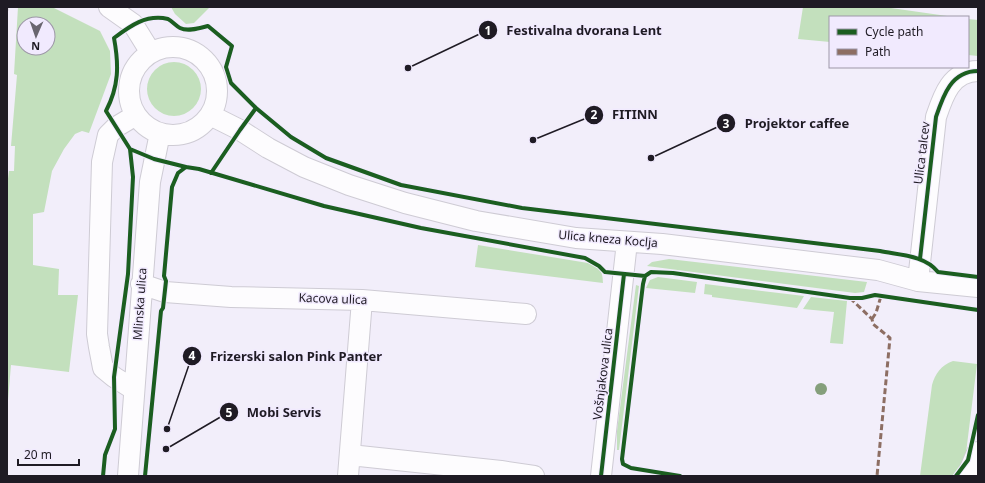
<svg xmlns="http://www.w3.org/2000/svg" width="985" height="483" viewBox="0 0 985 483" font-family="'Noto Sans',sans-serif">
  <rect width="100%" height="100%" fill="#f2eefa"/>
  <path fill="#c3e0bd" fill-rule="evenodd" d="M 18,7 L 52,7 L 100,31 L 110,51 L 111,74 L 89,133 L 82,131 L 75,134 L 64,149 L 52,171 L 44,212 L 33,214 L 33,265 L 59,269 L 58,295 L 78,295 L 69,372 L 11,365 L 7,412 L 7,186 L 9,171 L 14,171 L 15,146 L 11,146 L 17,75 L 14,74 ZM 24,24 L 48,24 L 48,48 L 24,48 Z
    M 171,7 L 210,7 L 194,23 L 186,24 L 175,14 Z
    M 803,7 L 884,7 L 954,17 L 830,17 L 830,42 L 798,39 Z
    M 968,19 L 978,20 L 978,56 L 968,55 Z
    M147 89a27 27 0 1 1 54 0a27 27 0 1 1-54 0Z
    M 478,245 L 588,263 C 599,267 603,270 603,283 L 475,267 Z
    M 669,259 L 867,282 L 864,292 L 855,293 L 647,266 L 652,262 Z
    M 658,277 L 697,282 L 695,293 L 646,288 L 650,280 Z
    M 705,284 L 804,296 L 797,308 L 712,297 L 712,295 L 704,294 Z
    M 636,285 L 639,286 L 619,450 L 617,450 L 617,431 Z
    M 811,297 L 847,301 L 843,344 L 830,343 L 834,312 L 803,309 Z
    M 953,361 L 977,364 L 966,453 L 962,463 L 952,476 L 920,476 L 932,385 C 935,374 941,365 953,361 Z"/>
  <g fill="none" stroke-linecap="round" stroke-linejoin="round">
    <defs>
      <path id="minor" d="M 109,7 L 133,24 L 151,53
        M129 91a44 44 0 1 1 88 0a44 44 0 1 1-88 0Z
        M 210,115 L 240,130 L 268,148 L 304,167 L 349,185 L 405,203 L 476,221 L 576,238 L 662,244 L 878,270 L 918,281 L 978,287
        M 918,281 L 936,117 C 943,96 951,71 978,71
        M 141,284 L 165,292 L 231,297 L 362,300 L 526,314
        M 133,389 L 114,377 L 103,368 L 99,347 L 97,334 L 102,162 L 108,135 L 116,127 L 136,115
        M 350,455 L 501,471 L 534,476
        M 128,476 L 150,182 L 160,133
        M 348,476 L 362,300
        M 601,476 L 627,242"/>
      <path id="major" d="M 968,476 L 978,453"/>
    </defs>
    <use href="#minor" stroke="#cecbd4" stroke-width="22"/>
    <use href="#major" stroke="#cecbd4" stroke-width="24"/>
    <use href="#minor" stroke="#fdfcfe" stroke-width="20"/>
    <use href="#major" stroke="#fdfcfe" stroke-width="22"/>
    <path stroke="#d2d0d4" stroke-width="3" d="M 7,10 L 7,7"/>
    <path stroke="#8d6e63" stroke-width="3" stroke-dasharray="6 3" stroke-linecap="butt" d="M 850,298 L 872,319 L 873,324 L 890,338 L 877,476
      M 872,319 L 876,313 L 881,296"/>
    <defs>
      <path id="cycleway" d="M 130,149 L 154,159 L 186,167
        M 211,173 L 240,130 L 256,108
        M 920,259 L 936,117 C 943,96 951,71 978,71
        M 645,276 L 643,284 L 622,459 L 623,464 L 631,468 L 680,476
        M 103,476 L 105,455 L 115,429 L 114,377 L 128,274 L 133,177 L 130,149 L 106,111 C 119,86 119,65 114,38 C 130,26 146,14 168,19 C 172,21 176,26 180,28 C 188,32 200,28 208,26 L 232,46 L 226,67 L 231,83 L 256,108 L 291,137 L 326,158 L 401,185 L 522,208 L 880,251 C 899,255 925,255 938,272 L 978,277
        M 145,476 L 161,311 L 163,308 L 166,281 L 164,276 L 172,187 L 178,173 L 186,167 L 199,169 L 324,206 L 421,228 L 585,258 L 599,266 L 605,272 L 645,276 L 651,272 L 673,273 L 850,298 L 862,298 L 875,295 L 978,310
        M 601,476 L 624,274
        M 956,476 L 968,460 L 978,415"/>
    </defs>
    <use href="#cycleway" stroke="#f1eafe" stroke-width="6"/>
    <use href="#cycleway" stroke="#1b5e20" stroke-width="4"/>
  </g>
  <circle fill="#859f7b" cx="821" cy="389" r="6"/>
  <g text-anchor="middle" stroke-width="3" stroke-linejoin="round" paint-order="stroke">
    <g font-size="12" fill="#1f1b24" stroke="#f1eafe">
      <text transform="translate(922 153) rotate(-83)" y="4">Ulica talcev</text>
      <text transform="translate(608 239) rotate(5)" y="4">Ulica kneza Koclja</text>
      <text transform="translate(333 299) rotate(2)" y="4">Kacova ulica</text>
      <text transform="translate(140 304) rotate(-86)" y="4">Mlinska ulica</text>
      <text transform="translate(603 374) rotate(-83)" y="4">Vošnjakova ulica</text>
    </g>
  </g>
  <path fill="none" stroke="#1f1b24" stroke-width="1.5" d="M408 68L488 30M533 140L594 115M651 158L726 123M167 429L192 356M166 449L229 412"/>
  <g fill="#1f1b24" stroke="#f1eafe" stroke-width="1.5">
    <circle cx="408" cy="68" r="4"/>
    <circle cx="533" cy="140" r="4"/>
    <circle cx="651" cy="158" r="4"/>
    <circle cx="167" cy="429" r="4"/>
    <circle cx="166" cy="449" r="4"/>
    <circle cx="488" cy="30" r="10"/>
    <circle cx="594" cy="115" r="10"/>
    <circle cx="726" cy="123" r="10"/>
    <circle cx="192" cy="356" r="10"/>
    <circle cx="229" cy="412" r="10"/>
  </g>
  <g font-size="12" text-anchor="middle" font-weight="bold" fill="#fff">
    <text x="488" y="35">1</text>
    <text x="594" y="119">2</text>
    <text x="726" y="128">3</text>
    <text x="192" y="360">4</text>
    <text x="229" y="417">5</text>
  </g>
  <g font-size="13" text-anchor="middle" font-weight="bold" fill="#1f1b24" stroke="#f1eafe" stroke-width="3" stroke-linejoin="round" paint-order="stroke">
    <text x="584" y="35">Festivalna dvorana Lent</text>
    <text x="635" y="119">FITINN</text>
    <text x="797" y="128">Projektor caffee</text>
    <text x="296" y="361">Frizerski salon Pink Panter</text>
    <text x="284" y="417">Mobi Servis</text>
  </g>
  <rect width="985" height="483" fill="none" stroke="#1f1b24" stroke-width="16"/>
  <rect x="829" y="16" width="140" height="52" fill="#f1eafe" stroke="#9d97a7"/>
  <rect x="837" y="29" width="20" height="6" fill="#1b5e20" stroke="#9d97a7"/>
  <text x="865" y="36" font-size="12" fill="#1f1b24">Cycle path</text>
  <rect x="837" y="49" width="20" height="6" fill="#8d6e63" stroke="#9d97a7"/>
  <text x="865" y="56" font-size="12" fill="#1f1b24">Path</text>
  <g transform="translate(36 36) rotate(182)"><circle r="19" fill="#f1eafe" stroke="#9d97a7"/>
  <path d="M0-3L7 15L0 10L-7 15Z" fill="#69656f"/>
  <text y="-6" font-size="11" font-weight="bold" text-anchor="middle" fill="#1f1b24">N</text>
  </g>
  <path d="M18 459v6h61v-6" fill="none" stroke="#1f1b24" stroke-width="2"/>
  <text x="24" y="459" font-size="12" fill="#1f1b24" stroke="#f1eafe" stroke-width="3" paint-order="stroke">20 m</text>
</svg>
